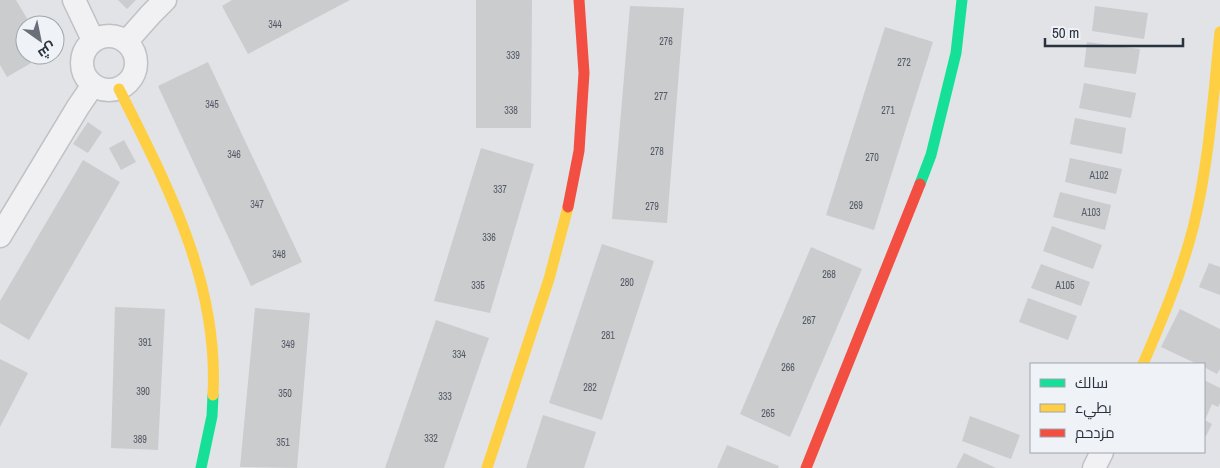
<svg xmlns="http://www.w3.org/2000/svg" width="1220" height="468" viewBox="0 0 1220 468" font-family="'Archivo Narrow',Cairo,sans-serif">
  <rect width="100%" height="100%" fill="#e1e3e6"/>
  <path fill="#caccce" d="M 0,0 L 16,0 L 31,25 L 25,25 L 25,55 L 45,55 L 7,77 L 0,65 Z
    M 118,0 L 136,0 L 127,9 Z
    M 232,0 L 350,0 L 248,54 L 222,6 Z
    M 476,0 L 532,0 L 531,128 L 476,128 Z
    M 630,6 L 684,8 L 667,223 L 612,219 Z
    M 1095,6 L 1148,13 L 1144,39 L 1092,31 Z
    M 885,27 L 933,42 L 874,230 L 826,215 Z
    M 1087,42 L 1140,49 L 1136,74 L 1084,67 Z
    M 208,62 L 302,262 L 251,286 L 158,86 Z
    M 1084,83 L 1136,93 L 1131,118 L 1079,108 Z
    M 1075,118 L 1126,128 L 1122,154 L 1070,144 Z
    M 88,122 L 102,132 L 88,153 L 73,144 Z
    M 124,140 L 136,162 L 121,170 L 109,148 Z
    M 481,148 L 534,164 L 490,313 L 434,301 Z
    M 1070,158 L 1122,169 L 1116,194 L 1065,182 Z
    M 83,160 L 120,182 L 29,340 L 0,323 L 0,301 Z
    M 1060,192 L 1111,205 L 1105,230 L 1053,217 Z
    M 1052,226 L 1102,245 L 1093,269 L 1043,251 Z
    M 602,244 L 654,261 L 602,420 L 549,403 Z
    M 811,247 L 862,269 L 790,437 L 740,414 Z
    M 1209,263 L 1220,267 L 1220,295 L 1199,287 Z
    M 1041,264 L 1090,282 L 1081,306 L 1031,288 Z
    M 1028,298 L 1077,316 L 1068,340 L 1019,322 Z
    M 115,307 L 165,309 L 158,450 L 111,448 Z
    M 255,308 L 310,313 L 297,468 L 240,467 Z
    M 1180,309 L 1220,329 L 1220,369 L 1217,374 L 1204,367 L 1204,364 L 1197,364 L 1161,347 Z
    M 436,320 L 489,338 L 444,468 L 385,468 Z
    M 0,359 L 28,373 L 0,427 Z
    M 1204,380 L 1220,388 L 1220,403 L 1218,407 L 1212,404 L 1205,420 L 1212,424 L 1206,436 L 1204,435 Z
    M 543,415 L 596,432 L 584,468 L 526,468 Z
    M 970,416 L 1020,435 L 1011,459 L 962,441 Z
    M 727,445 L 779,466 L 778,468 L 717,468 Z
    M 964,453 L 996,468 L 956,468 Z"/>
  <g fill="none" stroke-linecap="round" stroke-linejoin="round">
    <defs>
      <path id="street" d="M 74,0 L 93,40
        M82 63a27 27 0 1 1 54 0a27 27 0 1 1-54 0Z
        M 127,41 L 151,14 L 165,0
        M 0,236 L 78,107 L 93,85
        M 1094,468 L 1102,452"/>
    </defs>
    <use href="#street" stroke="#bfc1c4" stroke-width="25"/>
    <use href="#street" stroke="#f1f1f3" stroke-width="22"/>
    <path stroke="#16e098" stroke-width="11" d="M 920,184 L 931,155 L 956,53 L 962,0
      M 201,468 L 212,416 L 213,395"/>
    <path stroke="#ffcf43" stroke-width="11" d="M 119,89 C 168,187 219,282 213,395
      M 1143,364 C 1162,320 1181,275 1193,228 C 1209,164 1213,98 1220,32
      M 487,468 L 549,279 L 568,207"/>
    <path stroke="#f24e42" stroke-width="11" d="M 568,207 L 579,151 L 584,73 L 579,0
      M 806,468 L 920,184"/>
  </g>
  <g text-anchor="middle" stroke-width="5" stroke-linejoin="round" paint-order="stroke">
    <g font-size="10" fill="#525964">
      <text x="275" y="28">344</text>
      <text x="666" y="45">276</text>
      <text x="513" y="59">339</text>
      <text x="904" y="66">272</text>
      <text x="661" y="100">277</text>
      <text x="212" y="108">345</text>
      <text x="511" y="114">338</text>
      <text x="888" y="114">271</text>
      <text x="657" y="155">278</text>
      <text x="234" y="158">346</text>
      <text x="872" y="161">270</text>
      <text x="1099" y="179">A102</text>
      <text x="500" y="193">337</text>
      <text x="257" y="208">347</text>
      <text x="856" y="209">269</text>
      <text x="652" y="210">279</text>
      <text x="1091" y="216">A103</text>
      <text x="489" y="241">336</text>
      <text x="279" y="258">348</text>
      <text x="829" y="278">268</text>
      <text x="627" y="286">280</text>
      <text x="478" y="289">335</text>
      <text x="1065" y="289">A105</text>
      <text x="809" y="324">267</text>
      <text x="608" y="339">281</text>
      <text x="145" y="346">391</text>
      <text x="288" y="348">349</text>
      <text x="459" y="358">334</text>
      <text x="788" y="371">266</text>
      <text x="590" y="391">282</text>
      <text x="143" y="395">390</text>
      <text x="285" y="397">350</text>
      <text x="445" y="400">333</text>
      <text x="768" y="417">265</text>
      <text x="431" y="442">332</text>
      <text x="140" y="443">389</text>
      <text x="283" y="446">351</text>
    </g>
  </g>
  <rect x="1030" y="363" width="175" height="90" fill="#eff2f6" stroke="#a0a5ad"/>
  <rect x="1040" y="379" width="25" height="8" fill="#16e098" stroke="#a0a5ad"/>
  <text x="1075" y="388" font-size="15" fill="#29323f">سالك</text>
  <rect x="1040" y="404" width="25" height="8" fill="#ffcf43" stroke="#a0a5ad"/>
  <text x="1075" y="413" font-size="15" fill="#29323f">بطيء</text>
  <rect x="1040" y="429" width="25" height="8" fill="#f24e42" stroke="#a0a5ad"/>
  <text x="1075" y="438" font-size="15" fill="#29323f">مزدحم</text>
  <g transform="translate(40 40) rotate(147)"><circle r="24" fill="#eff2f6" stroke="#a0a5ad"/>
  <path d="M0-4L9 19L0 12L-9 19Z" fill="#697079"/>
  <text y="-8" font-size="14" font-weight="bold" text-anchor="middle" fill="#29323f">ش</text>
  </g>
  <path d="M1045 38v8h138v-8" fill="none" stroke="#29323f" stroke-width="2.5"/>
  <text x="1052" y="38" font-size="15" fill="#29323f" stroke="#eff2f6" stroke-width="4" paint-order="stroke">50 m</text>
</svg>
